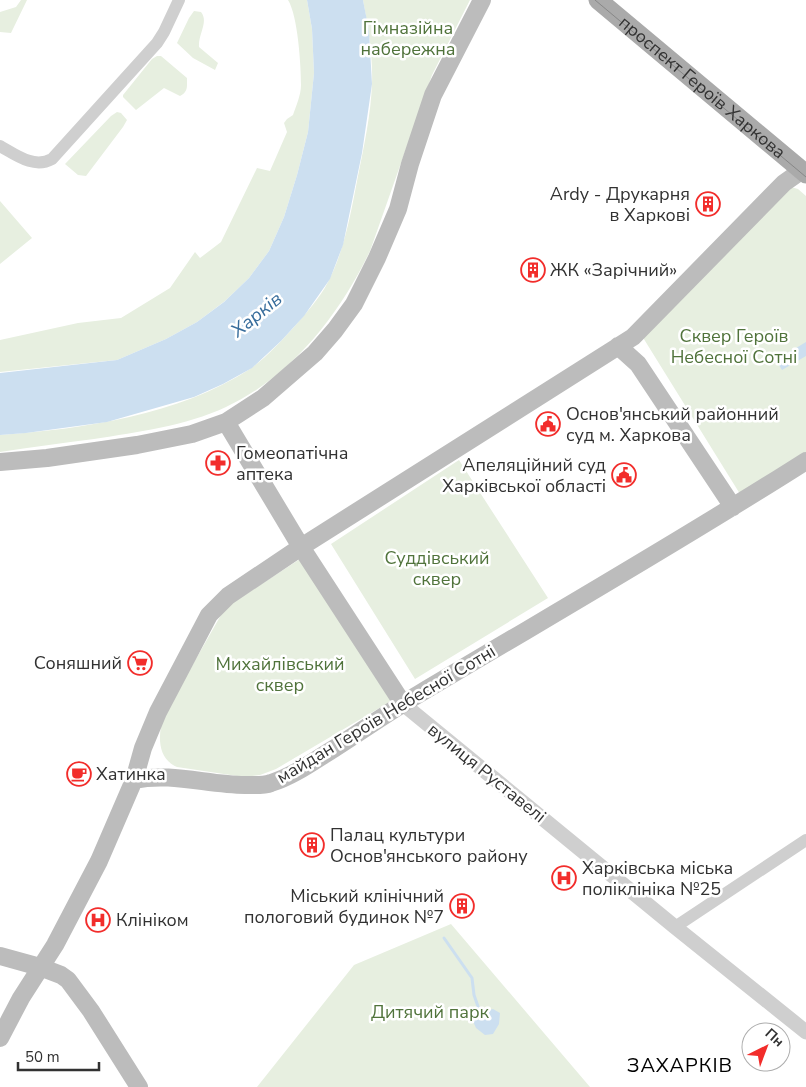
<svg xmlns="http://www.w3.org/2000/svg" width="806" height="1087" viewBox="0 0 806 1087" font-family="'Nunito Sans',sans-serif">
<style>
.green{fill:#e7efe0}
.water{fill:#ccdff0}
.lines{fill:none;stroke-linecap:round;stroke-linejoin:round}
.stream{stroke:#ccdff0;stroke-width:3}
.minor{stroke:#cfcfcf;stroke-width:12}
.tertiary{stroke:#cfcfcf;stroke-width:15}
.secondary{stroke:#bcbcbc;stroke-width:18}
.primary{stroke:#aaa;stroke-width:19}
.tram{stroke:#878787;stroke-width:1}
.labels{text-anchor:middle;stroke-width:5;stroke-linejoin:round;paint-order:stroke}
.park-label{font-size:18px;fill:#50733b;stroke:#fff}
.street-label{font-size:18px;fill:#323232;stroke:#fff}
.poi-label{font-size:18px;fill:#323232;stroke:#fff;text-anchor:start}
.water-label{font-size:19px;font-style:italic;fill:#386d9c;stroke:#fff}
.quarter-label{font-size:20px;letter-spacing:1px;fill:#000;stroke:#fff}
</style>
<rect width="100%" height="100%" fill="#fff"/>
<path class="green" d="M 21,0 L 27,0 L 11,33 L 0,32 L 0,12 L 16,7 Z
M 288,0 L 307,0 L 312,29 L 314,73 L 308,132 L 297,175 L 284,217 L 269,251 L 249,278 L 225,301 L 197,322 L 166,339 L 117,360 L 0,372 L 0,340 L 78,323 L 121,318 L 170,288 L 195,252 L 200,258 L 221,242 L 257,168 L 270,171 L 287,132 L 284,123 L 287,119 L 293,115 C 296,106 301,95 301,85 C 301,65 298,16 288,0 Z
M 363,0 L 470,0 L 432,75 L 370,251 C 339,315 292,376 226,407 C 185,426 138,432 94,439 C 63,443 31,447 0,452 L 0,435 C 83,429 179,415 250,369 C 266,358 281,341 294,327 C 306,313 320,298 328,282 C 345,249 351,212 358,176 C 364,146 371,114 372,83 C 373,55 368,27 363,0 Z
M 194,11 L 201,12 C 209,22 198,34 199,47 L 218,63 L 215,70 L 193,58 L 177,43 L 189,18 Z
M 157,56 L 161,56 L 187,78 C 187,87 188,92 180,96 L 164,88 L 136,110 L 123,97 L 123,95 L 152,59 Z
M 117,112 L 121,113 L 127,120 L 123,127 L 86,176 L 78,175 L 65,164 L 111,116 Z
M 791,187 L 798,189 L 806,196 L 806,454 L 740,494 L 642,336 Z
M 0,201 L 32,238 L 0,264 Z
M 459,460 L 548,598 L 415,679 L 331,544 Z
M 300,559 L 393,700 L 276,769 L 260,775 L 244,777 L 177,767 C 156,758 158,733 164,715 L 225,608 Z
M 451,924 L 590,1087 L 257,1087 L 354,965 Z"/>
<path class="water" d="M 307,0 L 363,0 L 369,31 L 372,84 L 362,153 L 343,245 L 330,279 L 304,316 L 281,341 L 252,368 L 223,384 L 194,397 L 107,422 L 26,433 L 0,435 L 0,373 L 117,360 L 166,339 L 197,322 L 224,302 L 249,278 L 269,251 L 284,217 L 297,175 L 308,132 L 314,73 L 312,29 Z
M 806,342 L 806,356 L 782,370 L 776,360 Z
M 493,1009 L 500,1013 L 499,1024 L 493,1034 L 485,1035 L 476,1028 L 472,1019 L 476,1014 Z"/>
<g class="lines">
<path class="stream" d="M 444,938 L 472,978 L 474,995 L 481,1015"/>
<path class="minor" d="M 0,146 C 16,155 34,169 52,159 L 157,43 L 164,32 L 179,0
M 675,927 L 806,840"/>
<path class="tertiary" d="M 403,704 L 675,927 L 806,1032"/>
<path class="secondary" d="M 618,346 L 638,364 L 733,507
M 226,422 L 301,547 L 403,704
M 0,462 L 47,458 L 137,445 L 192,434 L 226,422 L 263,398 L 315,353 L 335,330 L 354,304 L 377,258 L 398,209 L 410,164 L 433,95 L 482,0
M 134,780 C 171,772 208,785 245,785 C 254,785 263,786 271,783 C 294,776 315,760 335,748 C 363,730 390,711 419,694 C 548,617 679,542 806,461
M 0,956 L 40,967 L 61,975 L 68,980 L 91,1011 L 139,1087
M 0,1038 L 21,998 L 55,945 L 99,861 L 134,780 L 143,748 L 158,712 L 209,615 L 228,596 L 301,547 L 633,337 L 784,183 L 801,171"/>
<path class="primary" id="s1" d="M 598,0 L 806,174"/>
<path class="tram" d="M 595,0 L 806,177"/>
</g>
<defs>
<g id="building-ring" transform="scale(1.25)"><circle r="9.5" fill="#fff" stroke="#f22d2b" stroke-width="1.5"/><path d="M-4-6H4V6H1V3H-1V6H-4ZM-2.5-4.3h1.7v1.8h-1.7ZM.8-4.3h1.7v1.8H.8ZM-2.5-1h1.7V.8h-1.7ZM.8-1h1.7V.8H.8Z" fill="#f22d2b"/></g>
<g id="civic-ring" transform="scale(1.25)"><circle r="9.5" fill="#fff" stroke="#f22d2b" stroke-width="1.5"/><path d="M-.6-6.5H3V-4.5H.6V-3L4-1V1h2V6H-6V1h2V-1L-.6-3ZM-1.2 2.5V6h2.4V2.5Z" fill="#f22d2b"/></g>
<g id="pharmacy-ring" transform="scale(1.25)"><circle r="9.5" fill="#fff" stroke="#f22d2b" stroke-width="1.5"/><path d="M-2-6h4v4h4v4h-4v4h-4v-4h-4v-4h4Z" fill="#f22d2b"/></g>
<g id="supermarket-ring" transform="scale(1.25)"><circle r="9.5" fill="#fff" stroke="#f22d2b" stroke-width="1.5"/><path d="M-6-5.5h2.5l.6 2H6L4.5 2H-2.5L-4.4-4H-6ZM-1.5 3.2a1.3 1.3 0 1 0 .1 0ZM3 3.2a1.3 1.3 0 1 0 .1 0Z" fill="#f22d2b"/></g>
<g id="cafe-ring" transform="scale(1.25)"><circle r="9.5" fill="#fff" stroke="#f22d2b" stroke-width="1.5"/><path d="M-5.5-4.5H6V0H3Q3 3.5 0 3.5H-2.5Q-5.5 3.5-5.5 0ZM3-3.2v2h1.7v-2ZM-6 4.5H4V6H-6Z" fill="#f22d2b"/></g>
<g id="hospital-ring" transform="scale(1.25)"><circle r="9.5" fill="#fff" stroke="#f22d2b" stroke-width="1.5"/><path d="M-5-5h3v3.5h4V-5h3V5h-3V1.5h-4V5h-3Z" fill="#f22d2b"/></g>
</defs>
<g fill-rule="evenodd">
<use href="#building-ring" x="708" y="204"/>
<use href="#building-ring" x="533" y="270"/>
<use href="#civic-ring" x="548" y="424"/>
<use href="#pharmacy-ring" x="218" y="463"/>
<use href="#civic-ring" x="624" y="475"/>
<use href="#supermarket-ring" x="140" y="663"/>
<use href="#cafe-ring" x="79" y="774"/>
<use href="#building-ring" x="312" y="845"/>
<use href="#hospital-ring" x="564" y="878"/>
<use href="#building-ring" x="462" y="906"/>
<use href="#hospital-ring" x="98" y="920"/>
</g>
<g class="labels">
<g class="park-label">
<text x="408" y="34">Гімназійна<tspan x="408" dy="21">набережна</tspan></text>
<text x="734" y="342">Сквер Героїв<tspan x="734" dy="21">Небесної Сотні</tspan></text>
<text x="437" y="564">Суддівський<tspan x="437" dy="21">сквер</tspan></text>
<text x="280" y="670">Михайлівський<tspan x="280" dy="21">сквер</tspan></text>
<text x="430" y="1018">Дитячий парк</text>
</g>
<g class="street-label">
<text dy="6" stroke="none"><textPath href="#s1" startOffset="136">проспект Героїв Харкова</textPath></text>
<text transform="translate(386 714) rotate(-31)" y="6">майдан Героїв Небесної Сотні</text>
<text transform="translate(487 773) rotate(39)" y="6">вулиця Руставелі</text>
</g>
<g class="poi-label">
<text x="690" y="200" text-anchor="end">Ardy - Друкарня<tspan x="690" dy="21">в Харкові</tspan></text>
<text x="550" y="276">ЖК «Зарічний»</text>
<text x="566" y="420">Основ'янський районний<tspan x="566" dy="21">суд м. Харкова</tspan></text>
<text x="236" y="459">Гомеопатічна<tspan x="236" dy="21">аптека</tspan></text>
<text x="606" y="471" text-anchor="end">Апеляційний суд<tspan x="606" dy="21">Харківської області</tspan></text>
<text x="122" y="669" text-anchor="end">Соняшний</text>
<text x="96" y="780">Хатинка</text>
<text x="330" y="841">Палац культури<tspan x="330" dy="21">Основ'янського району</tspan></text>
<text x="582" y="874">Харківська міська<tspan x="582" dy="21">поліклініка №25</tspan></text>
<text x="444" y="902" text-anchor="end">Міський клінічний<tspan x="444" dy="21">пологовий будинок №7</tspan></text>
<text x="116" y="926">Клініком</text>
</g>
<g class="water-label">
<text transform="translate(256 314) rotate(-39)" y="7">Харків</text>
</g>
<g class="quarter-label">
<text x="680" y="1072">ЗАХАРКІВ</text>
</g>
</g>
<g transform="translate(766 1047) rotate(42)"><circle r="24" fill="#ffffff" stroke="#adadad"/>
<path d="M0-4L9 19L0 12L-9 19Z" fill="#f22d2b"/>
<text y="-8" font-size="14" font-weight="bold" text-anchor="middle" fill="#323232">Пн</text>
</g>
<path d="M18 1062v8h81v-8" fill="none" stroke="#323232" stroke-width="2.5"/>
<text x="25" y="1062" font-size="15" fill="#323232" stroke="#ffffff" stroke-width="4" paint-order="stroke">50 m</text>
</svg>
